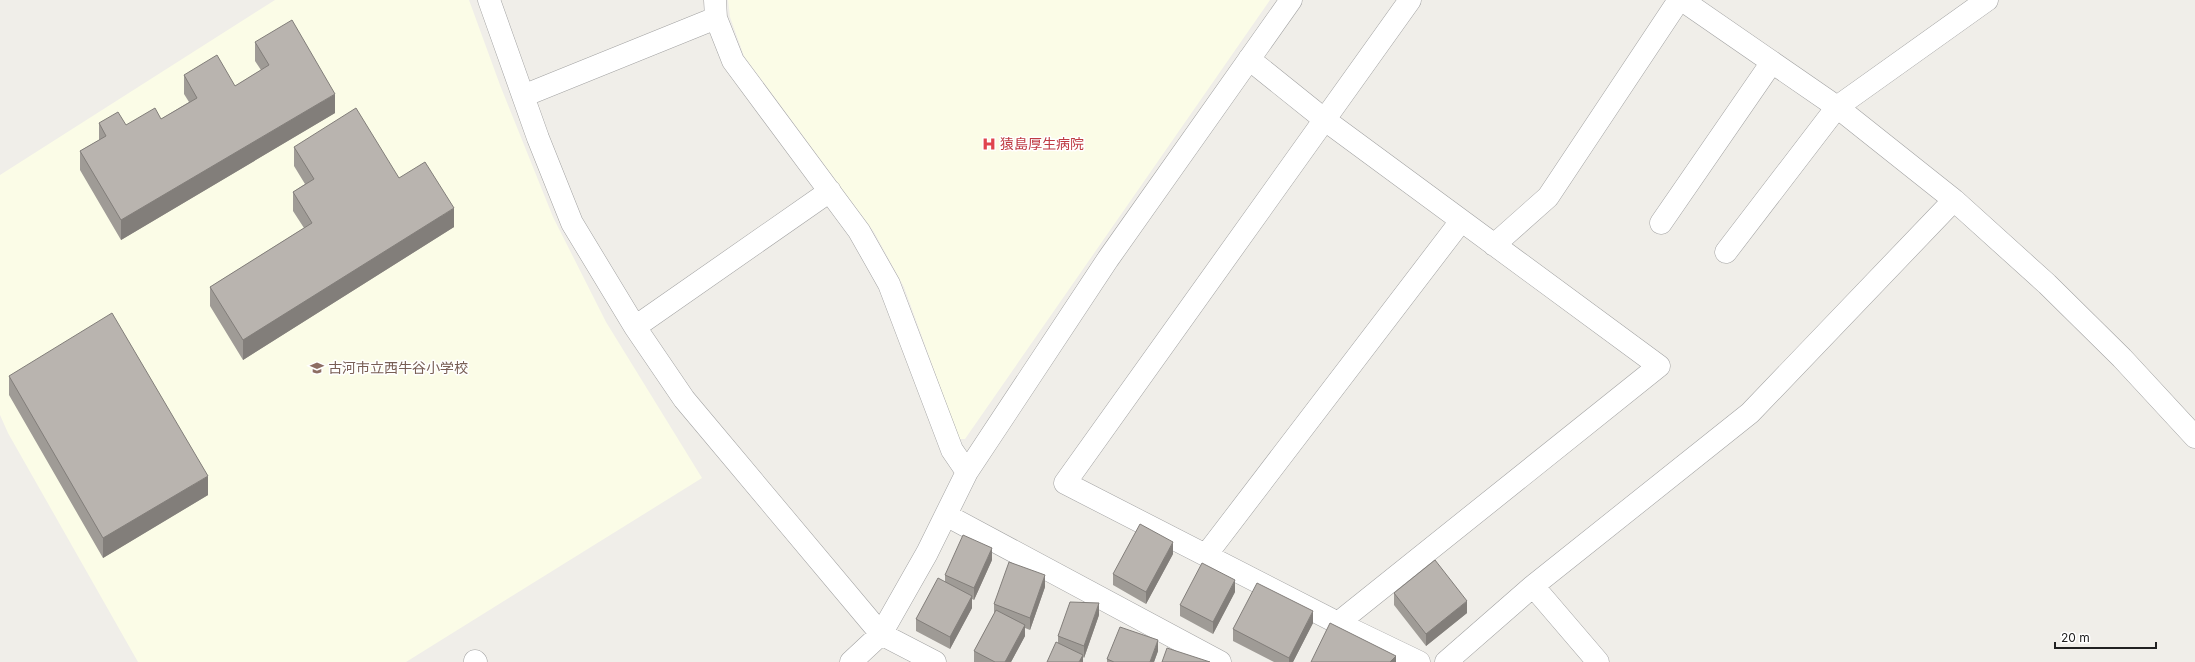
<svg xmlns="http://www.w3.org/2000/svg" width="2195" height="662" viewBox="0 0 2195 662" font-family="Inter,'Noto Sans JP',sans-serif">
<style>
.education{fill:#fbfce7}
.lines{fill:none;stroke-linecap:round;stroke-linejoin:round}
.minor-casing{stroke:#a2a2a2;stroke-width:23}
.minor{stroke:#fff;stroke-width:22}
.wall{fill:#9f9b96}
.shaded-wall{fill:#827e7a}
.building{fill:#b9b4af;stroke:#827e7a}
.labels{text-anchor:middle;stroke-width:3;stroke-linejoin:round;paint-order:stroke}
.health-label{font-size:14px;fill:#be3a42;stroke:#fff;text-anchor:start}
.education-label{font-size:14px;fill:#785e54;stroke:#fff;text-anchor:start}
</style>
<rect width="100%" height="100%" fill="#f0eee9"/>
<path class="education" d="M 275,0 L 469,0 L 500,85 L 553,217 L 606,322 L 702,478 L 406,662 L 138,662 L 8,433 L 0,415 L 0,175 Z
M 728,0 L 1270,0 L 965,439 L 959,439 L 904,287 L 874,232 L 744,56 L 730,17 Z"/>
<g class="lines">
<g class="minor-casing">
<path id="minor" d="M 489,0 L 538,138 L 572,223 L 635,327 L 684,399 L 881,634 L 935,662
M 715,0 L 716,18 L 733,61 L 859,231 L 889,284 L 952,450 L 967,472
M 1682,0 L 1837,107 L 1954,200 L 2047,284 L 2122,358 L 2195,437
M 1249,59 L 1325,120 L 1659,366 L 1338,623 L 1065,483 L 1410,0
M 523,96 L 716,18
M 1661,223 L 1772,62
M 1494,245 L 1548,197 L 1679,0
M 1726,252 L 1837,107 L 1987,0
M 635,327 L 830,191
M 946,515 L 1220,662
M 1206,555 L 1461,221
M 1533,586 L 1598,662
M 1338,623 L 1419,662
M 475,661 L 476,662
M 851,662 L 881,634 L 927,553 L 967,472 L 1108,259 L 1291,0
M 1446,662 L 1533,586 L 1750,413 L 1954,200"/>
</g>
<use href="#minor" class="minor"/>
</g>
<path class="wall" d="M 255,42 L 335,113 L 121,240 L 80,170 L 80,151 L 99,140 L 99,123 L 126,125 L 161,119 L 189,102 L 184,94 L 184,75 L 235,86 L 261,70 L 255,61 Z
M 294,147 L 399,178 L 454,227 L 243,360 L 210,306 L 210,287 L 304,228 L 293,211 L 293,192 L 305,184 L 294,166 Z
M 9,376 L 208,495 L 103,558 L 9,395 Z
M 1173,554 L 1146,604 L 1113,585 L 1113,574 Z
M 992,560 L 974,600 L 972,599 L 972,608 L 950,649 L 916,631 L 916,619 L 945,582 L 945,575 Z
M 1045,587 L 1030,630 L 1025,628 L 1025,636 L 1011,662 L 974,662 L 974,651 L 994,614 L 994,604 Z
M 1235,592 L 1213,634 L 1180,616 L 1180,605 Z
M 1394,593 L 1467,613 L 1426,646 L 1394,605 Z
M 1099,615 L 1084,658 L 1083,657 L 1083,662 L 1058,643 L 1058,636 Z
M 1313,623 L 1293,662 L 1274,662 L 1233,641 L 1233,629 Z
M 1158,651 L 1154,662 L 1107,662 L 1107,659 Z"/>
<path class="shaded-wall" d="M 335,94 L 335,113 L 121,240 L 121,220 Z
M 454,208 L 454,227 L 243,360 L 243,340 Z
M 208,476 L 208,495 L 103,558 L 103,538 Z
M 1173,542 L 1173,554 L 1146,604 L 1146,592 Z
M 992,548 L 992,560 L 974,600 L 974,588 Z
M 1045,575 L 1045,587 L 1030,630 L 1030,618 Z
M 1235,580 L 1235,592 L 1213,634 L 1213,622 Z
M 972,596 L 972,608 L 950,649 L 950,637 Z
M 1467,601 L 1467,613 L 1426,646 L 1426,634 Z
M 1099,603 L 1099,615 L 1084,658 L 1084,646 Z
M 1313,611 L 1313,623 L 1293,662 L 1289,662 L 1289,658 Z
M 1025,625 L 1025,636 L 1011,662 L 1005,662 Z
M 1158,640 L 1158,651 L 1154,662 L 1150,662 Z
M 1083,655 L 1083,662 L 1079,662 Z
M 1396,656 L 1396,662 L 1390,662 Z"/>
<path class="building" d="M 292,20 L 335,94 L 121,220 L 80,151 L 106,136 L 99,123 L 118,112 L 126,125 L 155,108 L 161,119 L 197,98 L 184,75 L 217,55 L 235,86 L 269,65 L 255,42 Z
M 356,108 L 399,178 L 425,162 L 454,208 L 243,340 L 210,287 L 312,223 L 293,192 L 314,179 L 294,147 Z
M 112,313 L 208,476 L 103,538 L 9,376 Z
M 1140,524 L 1173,542 L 1146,592 L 1113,574 Z
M 963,535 L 992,548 L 974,588 L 945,575 Z
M 1435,560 L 1467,601 L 1426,634 L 1394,593 Z
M 1009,562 L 1045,575 L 1030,618 L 994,604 Z
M 1202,563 L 1235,580 L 1213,622 L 1180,605 Z
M 938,578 L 972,596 L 950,637 L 916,619 Z
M 1257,583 L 1313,611 L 1289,658 L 1233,629 Z
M 1070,602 L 1099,603 L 1084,646 L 1058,636 Z
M 996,610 L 1025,625 L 1005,662 L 995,662 L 974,651 Z
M 1330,623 L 1396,656 L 1390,662 L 1311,662 Z
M 1120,627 L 1158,640 L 1150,662 L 1114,662 L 1107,659 Z
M 1056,642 L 1083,655 L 1079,662 L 1047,662 Z
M 1167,648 L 1210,662 L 1162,662 Z"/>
<defs>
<g id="hospital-bare" transform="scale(1.08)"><path d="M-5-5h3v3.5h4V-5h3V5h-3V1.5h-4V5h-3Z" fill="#e0444e" stroke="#fff" stroke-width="2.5" paint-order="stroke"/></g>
<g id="school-bare" transform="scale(1.08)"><path d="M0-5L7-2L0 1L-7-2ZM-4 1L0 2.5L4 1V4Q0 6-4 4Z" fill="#8d6e63" stroke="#fff" stroke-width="2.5" paint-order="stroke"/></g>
</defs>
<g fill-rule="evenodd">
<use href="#hospital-bare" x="989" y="144"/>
<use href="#school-bare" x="317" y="368"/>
</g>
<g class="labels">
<g class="health-label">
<text x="1000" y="149">猿島厚生病院</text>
</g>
<g class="education-label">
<text x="328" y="373">古河市立西牛谷小学校</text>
</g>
</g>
<path d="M2055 642v6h101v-6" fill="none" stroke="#212121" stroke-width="2"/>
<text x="2061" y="642" font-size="12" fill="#212121" stroke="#ffffff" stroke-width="3" paint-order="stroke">20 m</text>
</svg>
